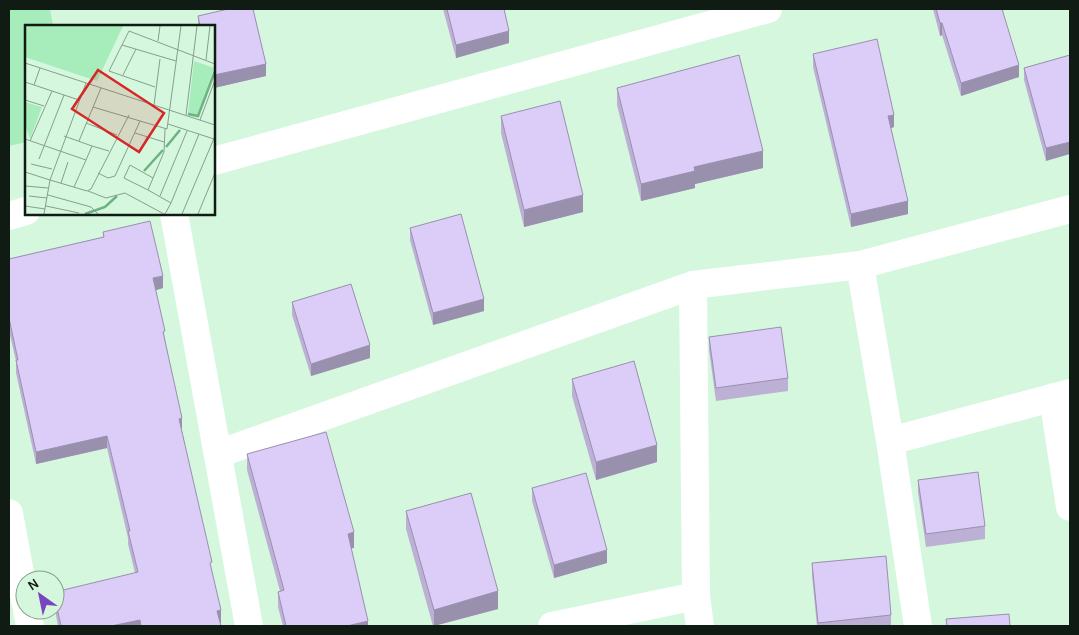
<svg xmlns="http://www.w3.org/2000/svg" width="1079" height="635" viewBox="0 0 1079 635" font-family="Karla,sans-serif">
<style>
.grass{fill:#a7edbb}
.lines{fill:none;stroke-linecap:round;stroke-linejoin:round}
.minor{stroke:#fff;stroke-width:28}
.wall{fill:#bcb0d5}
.shaded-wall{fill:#9990ae}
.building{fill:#dbcdf8;stroke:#9990ae}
.inset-river{fill:none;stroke:#6db382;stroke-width:2.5}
.inset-road{fill:none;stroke:#869f8c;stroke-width:1}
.view{fill:#d62828;fill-opacity:0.15;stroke:#d62828;stroke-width:2.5}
.inset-edge{fill:none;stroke:#101c13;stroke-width:2.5}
</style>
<rect width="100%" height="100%" fill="#d5f7dd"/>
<path class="grass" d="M 9,9 L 50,9 L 53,26 L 26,26 L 26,142 L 9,146 Z"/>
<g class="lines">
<path class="minor" d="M 214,161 L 768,9
M 174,214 L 249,626
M 9,216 L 26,211
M 860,265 L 890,441 L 918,626
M 693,285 L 696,596 L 700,626
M 1053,397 L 1070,507
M 890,441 L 1070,393
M 218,454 L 693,285 L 860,265 L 1070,209
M 9,513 L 25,601
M 27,610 L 30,626
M 552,626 L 696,596"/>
</g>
<path class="wall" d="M 228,9 L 253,9 L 266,64 L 266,76 L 214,88 L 214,26 L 198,26 L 198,16 Z
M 443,9 L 504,9 L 509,43 L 456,58 Z
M 933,9 L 1003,9 L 1003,13 L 1019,77 L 961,96 L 942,35 L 940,36 Z
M 813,54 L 894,127 L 891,128 L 908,214 L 851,227 L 813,67 Z
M 1070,55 L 1046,161 L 1024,80 L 1024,68 Z
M 617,88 L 763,168 L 695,184 L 695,188 L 641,201 L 617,105 Z
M 501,116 L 583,212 L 524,227 L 501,133 Z
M 410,228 L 484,311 L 433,325 L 410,240 Z
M 103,232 L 163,288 L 156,290 L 182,431 L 212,573 L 221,623 L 220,623 L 221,626 L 58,626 L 55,610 L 55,592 L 135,573 L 128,544 L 128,538 L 107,448 L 36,464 L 16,373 L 16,361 L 9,331 L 9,259 L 103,237 Z
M 292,302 L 370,358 L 311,376 L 292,315 Z
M 709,337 L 788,378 L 788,391 L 716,401 L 709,350 Z
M 572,379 L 657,462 L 596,480 L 572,396 Z
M 247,454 L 354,548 L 351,548 L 368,626 L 283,626 L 278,607 L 278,592 L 280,591 L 247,470 Z
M 918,480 L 985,526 L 985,539 L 926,547 L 918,492 Z
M 532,488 L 607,563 L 554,578 L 532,501 Z
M 406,511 L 498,609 L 433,626 L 406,529 Z
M 812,563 L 891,615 L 891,626 L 817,626 L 812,576 Z"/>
<path class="shaded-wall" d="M 940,23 L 942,23 L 942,35 L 940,36 Z
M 509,31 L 509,43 L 456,58 L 456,45 Z
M 266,64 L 266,76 L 214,88 L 214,75 Z
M 1019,65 L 1019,77 L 961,96 L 961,83 Z
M 894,115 L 894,127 L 888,129 L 888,116 Z
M 1070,142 L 1070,154 L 1046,161 L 1046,148 Z
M 763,151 L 763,168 L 695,184 L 695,188 L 641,201 L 641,184 L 694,167 Z
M 583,195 L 583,212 L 524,227 L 524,210 Z
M 908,201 L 908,214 L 851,227 L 851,214 Z
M 163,276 L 163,288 L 153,291 L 153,278 Z
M 484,299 L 484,311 L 433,325 L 433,313 Z
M 370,345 L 370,358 L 311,376 L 311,364 Z
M 182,418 L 182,431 L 179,419 Z
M 107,436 L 107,448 L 36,464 L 36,452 Z
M 657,445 L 657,462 L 596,480 L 596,462 Z
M 354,532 L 354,548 L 348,549 L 348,534 Z
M 607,550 L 607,563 L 554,578 L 554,565 Z
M 498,591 L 498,609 L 434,626 L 434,610 Z
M 221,610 L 221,623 L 217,624 L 217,611 Z
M 140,620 L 140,626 L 111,626 Z
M 368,621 L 368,626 L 347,626 Z"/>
<path class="building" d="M 228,9 L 253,9 L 266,64 L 214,75 L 214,26 L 200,26 L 198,16 Z
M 447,9 L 504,9 L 509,31 L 456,45 Z
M 936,9 L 1002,9 L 1019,65 L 961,83 L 942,23 L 940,23 Z
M 877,39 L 894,115 L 888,116 L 908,201 L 851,214 L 813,54 Z
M 739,55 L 763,151 L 694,167 L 695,171 L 641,184 L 617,88 Z
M 1070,55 L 1070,142 L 1046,148 L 1024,68 Z
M 560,101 L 583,195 L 524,210 L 501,116 Z
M 461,214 L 484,299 L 433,313 L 410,228 Z
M 150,221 L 163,276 L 153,278 L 165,331 L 163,332 L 182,418 L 179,419 L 212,562 L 210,563 L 221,610 L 217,611 L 221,626 L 141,626 L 140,620 L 111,626 L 61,626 L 55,599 L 55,592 L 138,572 L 128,531 L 130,531 L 107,436 L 36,452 L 16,360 L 18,360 L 9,318 L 9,259 L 104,237 L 103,232 Z
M 351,284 L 370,345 L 311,364 L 292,302 Z
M 781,327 L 788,378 L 716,388 L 709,337 Z
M 634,361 L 657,445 L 596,462 L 572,379 Z
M 326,432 L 354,532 L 348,534 L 368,621 L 347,626 L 286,626 L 278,592 L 284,590 L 247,454 Z
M 978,472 L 985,526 L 926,534 L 918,480 Z
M 586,473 L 607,550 L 554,565 L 532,488 Z
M 471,493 L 498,591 L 434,610 L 406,511 Z
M 886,556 L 891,615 L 818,623 L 812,563 Z
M 1009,614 L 1010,626 L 947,626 L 946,619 Z"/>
<g transform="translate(25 25)">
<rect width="190" height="190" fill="#d5f7dd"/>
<path d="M 0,1 L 98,1 L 72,56 L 0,32 Z" fill="#a7edbb"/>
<path d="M 169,36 L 189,43 L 172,91 L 163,88 ZM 0,77 L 17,82 L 5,114 L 0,100 Z" fill="#a7edbb"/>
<path class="inset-river" d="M 163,89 L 173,91 L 190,46M 141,122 L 155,105M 119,146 L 138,125M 60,189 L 80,182 L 92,171"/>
<path class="inset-road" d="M 133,16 L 135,1M 97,20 L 151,36M 181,35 L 185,1M 0,38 L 190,100M 98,50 L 111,24M 0,57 L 54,75M 9,60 L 15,43M 130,62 L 84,46 L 104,6 L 190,39M 0,75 L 19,81M 129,80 L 135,34M 68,82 L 142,104 L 156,1M 161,90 L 172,1M 175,95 L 190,55M 61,98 L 92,110M 143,99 L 189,114M 110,108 L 139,117M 39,111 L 67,121M 0,114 L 61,135 L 49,162M 5,116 L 27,66M 54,116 L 76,63M 115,127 L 122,112M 14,134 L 39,70M 61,135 L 67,121 L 84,126M 6,139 L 27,144M 0,147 L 25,155 L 61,58M 73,148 L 83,153 L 90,151 L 115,96M 36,158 L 43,137M 0,161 L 23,163M 123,165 L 99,153 L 105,140 L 128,153M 63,166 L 81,173 L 100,168 L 139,189M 23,170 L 66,182 L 73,189M 4,171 L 22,173M 135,171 L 162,106M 146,178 L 174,109M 0,181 L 20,184M 21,181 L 54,188M 19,189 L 25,155 L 62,166 L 66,164 L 104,90M 140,189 L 146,178 L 123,165 L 139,127 L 140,104M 157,189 L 190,111M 173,189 L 190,148"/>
<path class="view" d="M 73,45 L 139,88 L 114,127 L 47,84 Z"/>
<rect width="190" height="190" class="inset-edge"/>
</g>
<rect width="1079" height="635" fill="none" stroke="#101c13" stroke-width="20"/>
<g transform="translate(40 595) rotate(327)"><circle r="24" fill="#d5f7dd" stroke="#869f8c"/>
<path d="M0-4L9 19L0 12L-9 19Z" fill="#7946bd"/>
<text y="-8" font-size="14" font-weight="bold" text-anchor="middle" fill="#101c13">N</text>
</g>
</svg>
